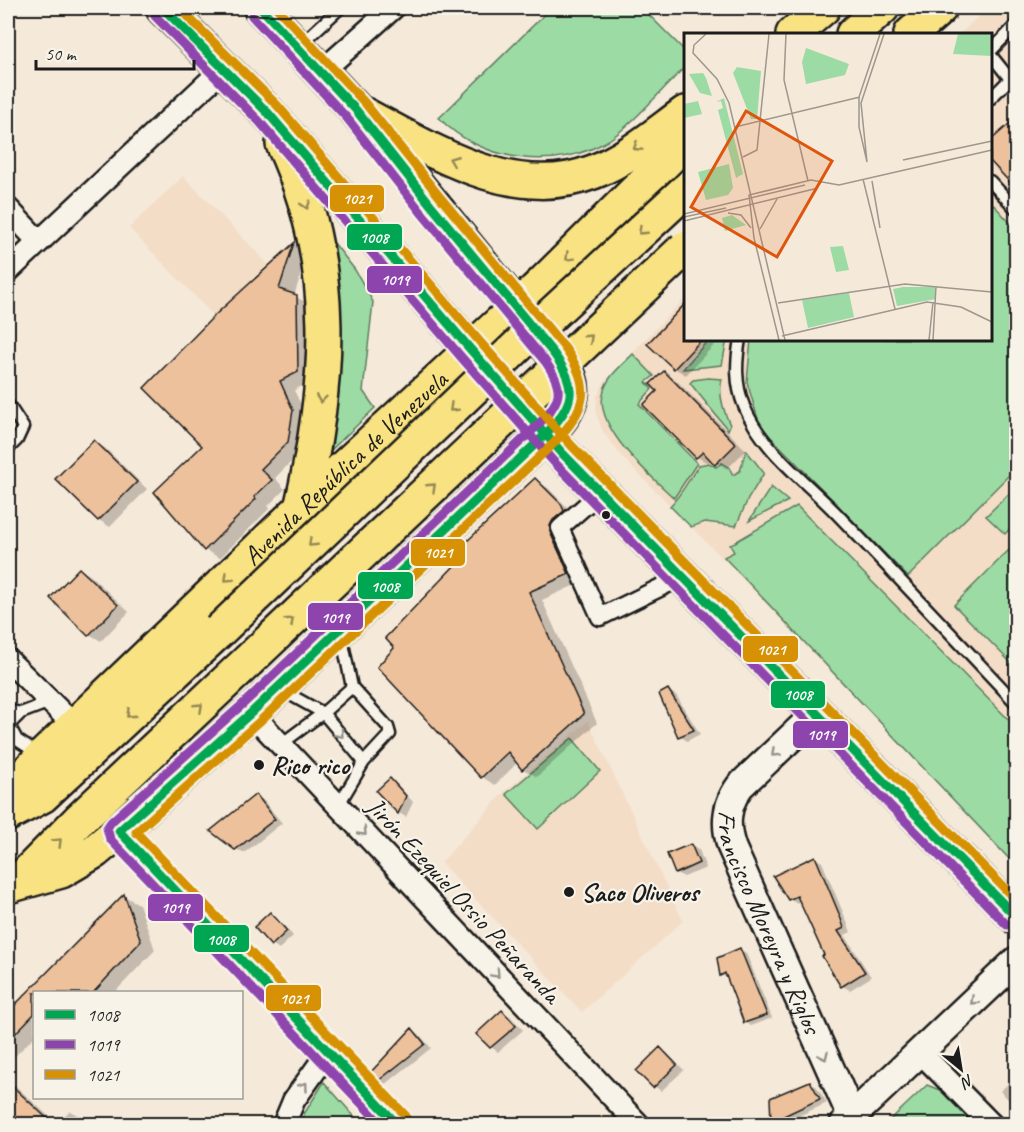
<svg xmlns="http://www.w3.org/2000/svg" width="1024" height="1132" viewBox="0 0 1024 1132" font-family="Caveat,sans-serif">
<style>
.built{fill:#f3ddc7}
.green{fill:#9ddba4;stroke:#5c7c60;stroke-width:1.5}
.shadow{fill:#0003}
.building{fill:#edc19c;stroke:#1c1c1c;stroke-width:1.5}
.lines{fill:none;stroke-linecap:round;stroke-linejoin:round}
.service-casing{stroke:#1c1c1c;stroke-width:15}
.pedestrian-casing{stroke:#1c1c1c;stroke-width:21}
.minor-casing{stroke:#1c1c1c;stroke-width:26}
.tertiary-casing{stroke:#1c1c1c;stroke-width:32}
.primary-casing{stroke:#1c1c1c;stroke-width:38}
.service{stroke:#f7f3e8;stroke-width:10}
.pedestrian{stroke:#f7f3e8;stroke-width:16}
.minor{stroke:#f7f3e8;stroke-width:21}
.tertiary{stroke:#f7f3e8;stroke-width:27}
.primary{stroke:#f8e281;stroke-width:33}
.primary-bridge-casing{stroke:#1c1c1c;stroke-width:38;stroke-linecap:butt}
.primary-bridge{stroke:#f8e281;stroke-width:33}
.bus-1-casing{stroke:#f7f3e8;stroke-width:14}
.bus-2-casing{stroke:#f7f3e8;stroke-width:14}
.bus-3-casing{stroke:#f7f3e8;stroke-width:14}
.bus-1{stroke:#00a651;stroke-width:9}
.bus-2{stroke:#8e44ad;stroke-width:9}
.bus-3{stroke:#d69104;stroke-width:9}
.oneway{stroke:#958954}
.oneway2{stroke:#94928c}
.bus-dot{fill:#1c1c1c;stroke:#f7f3e8;stroke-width:2}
.labels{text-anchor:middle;stroke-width:4.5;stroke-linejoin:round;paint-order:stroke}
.street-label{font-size:26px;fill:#1c1c1c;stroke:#f7f3e8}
.poi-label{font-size:26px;font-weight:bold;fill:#1c1c1c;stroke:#f7f3e8;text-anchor:start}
.inset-road{fill:none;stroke:#9e978d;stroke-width:1.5}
.view{fill:#de560d;fill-opacity:0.15;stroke:#de560d;stroke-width:3}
.inset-edge{fill:none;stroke:#1c1c1c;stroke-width:3}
.line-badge{stroke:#f7f3e8;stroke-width:2}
.badge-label{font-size:16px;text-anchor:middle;font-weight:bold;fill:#fff}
</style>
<rect width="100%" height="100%" fill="#f5e9d9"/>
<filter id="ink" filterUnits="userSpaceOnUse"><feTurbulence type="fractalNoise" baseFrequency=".0167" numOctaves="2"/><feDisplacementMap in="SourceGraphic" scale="12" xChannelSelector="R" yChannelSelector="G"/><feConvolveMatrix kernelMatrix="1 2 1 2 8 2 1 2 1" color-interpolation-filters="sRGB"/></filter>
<g filter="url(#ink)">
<path class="built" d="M 987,8 L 1016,8 L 1016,866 L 734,570 L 623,458 L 603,432 L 596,414 L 597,397 L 605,381 L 685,298 L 685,339 L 990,339 L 990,34 L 960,34 Z
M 183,176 L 268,264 L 214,316 L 129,228 Z
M 588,721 L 683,921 L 582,1012 L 441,863 L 503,793 Z"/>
<path class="green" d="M 551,8 L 642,8 L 685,51 L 685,67 C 663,88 633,124 609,140 C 557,172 481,162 439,118 Z
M 990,201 L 1016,229 L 1016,468 L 908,577 L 760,426 L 747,382 L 751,339 L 990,339 Z
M 330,243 L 334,243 L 355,270 L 373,302 L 363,391 L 375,408 L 329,452 Z
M 709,339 L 727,339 L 722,365 L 683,369 Z
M 633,354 L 654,376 L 646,382 L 652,389 L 639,404 L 697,463 L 674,498 C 650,475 591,426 604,390 C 608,376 623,364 633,354 Z
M 708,378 L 722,379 C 718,393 724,412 730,425 L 728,430 L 690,383 L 693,380 Z
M 746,450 L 764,473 L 748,499 L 736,526 L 705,522 L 691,527 L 670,506 C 682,494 689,479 699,465 L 709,463 L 716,467 L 722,463 L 729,467 L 733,475 L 740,471 Z
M 771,487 L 788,501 L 749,521 Z
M 1016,487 L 1016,522 L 1005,534 L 986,516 Z
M 797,506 L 1016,727 L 1016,866 L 724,557 L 734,552 L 730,545 Z
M 1016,543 L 1016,662 L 1013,665 L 954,605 Z
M 572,738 L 600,771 L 538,829 L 506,794 Z
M 324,1082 L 361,1124 L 303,1124 L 304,1114 Z
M 927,1085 L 942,1091 L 975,1124 L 890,1124 L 890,1120 Z"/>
<path class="shadow" d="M 294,244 L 308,252 L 294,296 L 311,305 L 312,381 L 294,390 L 308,420 L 303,450 L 275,478 L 285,489 L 268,506 L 270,508 L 220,558 L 205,550 L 204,446 L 215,317 Z
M 685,339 L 720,339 L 686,375 L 674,368 Z
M 664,373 L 675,379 L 746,450 L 727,469 L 712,459 L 708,463 L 697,457 L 645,405 L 659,391 Z
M 94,442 L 105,448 L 147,489 L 110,527 L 99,520 Z
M 535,480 L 548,488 L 574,514 L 567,528 L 582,582 L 542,600 L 597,723 L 537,777 L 523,769 L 518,762 L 495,785 L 482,777 L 379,667 L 461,562 Z
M 80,569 L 91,576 L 129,612 L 101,641 L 89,634 Z
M 668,691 L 676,695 L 700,734 L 687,741 L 680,736 Z
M 8,736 L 13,742 L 8,747 Z
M 390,780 L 398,785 L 413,802 L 406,817 L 399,813 L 378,791 Z
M 256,796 L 263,800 L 282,823 L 244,853 L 236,849 Z
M 691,846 L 699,850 L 706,868 L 684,877 L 676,873 Z
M 815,858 L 822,862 L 847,922 L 851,932 L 845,935 L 871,977 L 850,990 L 842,986 L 826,955 L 801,901 L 796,903 L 789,899 Z
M 124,896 L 139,904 L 155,950 L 115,992 L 34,992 L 34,1037 L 8,1063 L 8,1014 Z
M 270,914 L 277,918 L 293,936 L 279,949 L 272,944 Z
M 740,949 L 746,953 L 772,1018 L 751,1026 L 745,1022 L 727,978 L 721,975 Z
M 502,1012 L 510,1016 L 523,1030 L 498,1052 L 491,1047 Z
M 412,1030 L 419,1034 L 431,1048 L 386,1084 L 378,1079 Z
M 660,1049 L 667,1053 L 684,1070 L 661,1091 L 654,1086 Z
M 1015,1078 L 1016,1079 L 1016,1107 L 1000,1091 Z
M 8,1079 L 56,1123 L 70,1111 L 84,1119 L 89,1124 L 8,1124 Z
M 810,1082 L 817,1087 L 827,1103 L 781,1124 L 773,1121 Z
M 510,1119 L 517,1123 L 518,1124 L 504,1124 Z"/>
<path class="building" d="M 1017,117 L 1017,190 L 990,161 L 990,141 Z
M 294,243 L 279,289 L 297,295 L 298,372 L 280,381 L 293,410 L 288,442 L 261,469 L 272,480 L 254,497 L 256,499 L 204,551 L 154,492 L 202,446 L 144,388 L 214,316 Z
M 685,304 L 685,339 L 702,339 L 674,369 L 647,344 Z
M 664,371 L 736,444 L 715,465 L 703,452 L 696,458 L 643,405 L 657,391 L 650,384 Z
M 94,440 L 137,482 L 98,521 L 55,479 Z
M 535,478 L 561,504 L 564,511 L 553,520 L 550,526 L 550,532 L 569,574 L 529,592 L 584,714 L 522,770 L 508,752 L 481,778 L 377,667 L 394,648 L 385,638 L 459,561 L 454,556 L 466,544 L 466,542 Z
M 79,568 L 118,605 L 88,636 L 50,598 Z
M 668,689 L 694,730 L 678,737 L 659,694 Z
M 390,778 L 406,796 L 398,814 L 376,791 Z
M 256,794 L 275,819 L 235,850 L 210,831 Z
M 691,844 L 699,863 L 675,874 L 667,854 Z
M 815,856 L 840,916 L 844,928 L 838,931 L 865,972 L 841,987 L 822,956 L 824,955 L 797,896 L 788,900 L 773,876 Z
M 124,894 L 141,941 L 93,993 L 34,993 L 34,1014 L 8,1041 L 8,1012 Z
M 270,912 L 287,931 L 271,946 L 254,927 Z
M 740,948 L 767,1015 L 744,1023 L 725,973 L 720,976 L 717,958 Z
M 502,1010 L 516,1026 L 490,1048 L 476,1034 Z
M 412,1028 L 425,1044 L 378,1081 L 370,1073 Z
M 660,1047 L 677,1065 L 653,1088 L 636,1071 Z
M 810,1081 L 820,1099 L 771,1122 L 770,1098 Z
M 8,1082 L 54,1125 L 8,1125 Z"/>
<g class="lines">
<g class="service-casing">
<path id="service" d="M 301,44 L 340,8
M 990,52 L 1016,25
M 990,54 L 1010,79 L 1016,73
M 990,99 L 1010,79
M 990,181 L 1016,209
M 740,339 C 736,362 735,384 744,406 C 762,450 803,479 835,512 C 896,575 956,639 1016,703
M 8,404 L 23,427 L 17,440 L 8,449
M 281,693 L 287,693 L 323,713 L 352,687
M 8,710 L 21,713
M 9,725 L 21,713 L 50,702
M 8,726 L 9,725 L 17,740 L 40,755
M 280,745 L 323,713 L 364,762
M 338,806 L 364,762 L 390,734 L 388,727 L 352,687 L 341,634"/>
</g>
<g class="pedestrian-casing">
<path id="pedestrian" d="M 601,492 L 560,528 L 600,617 L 684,576"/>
</g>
<g class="minor-casing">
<path id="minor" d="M 321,72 L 393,8
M 8,209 L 39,242
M 8,271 L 225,67
M 8,660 L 75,726
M 251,713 L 638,1124
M 920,1052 L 991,1124
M 284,1124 L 294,1100 L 329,1051"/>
</g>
<g class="tertiary-casing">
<g id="tertiary">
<path id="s1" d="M 818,712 L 740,786 C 726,805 724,825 732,848 L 855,1124"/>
<path d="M 119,831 L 397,1124"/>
<path d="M 844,1124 L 1016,961"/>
</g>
</g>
<g class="primary-casing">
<g id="primary">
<path d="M 163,8 L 268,113 L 471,350 L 563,454 L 1016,917"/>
<path d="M 793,34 L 823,8"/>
<path d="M 853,34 L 882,8"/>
<path d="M 911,34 L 940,8"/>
<path d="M 365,115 C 433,151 514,203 593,172 C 627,159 656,134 685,113"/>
<path d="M 283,144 C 339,265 330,382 301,509"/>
<path id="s2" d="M 8,795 L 15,785 L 43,756 L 342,469 L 543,283 L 685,142"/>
<path d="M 8,814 L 42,796 L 219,631"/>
<path d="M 18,882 L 79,820 L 248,661"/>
<path d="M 8,886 L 61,871 L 95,851 L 119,831 L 251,713 L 529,450 C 554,426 587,402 563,365 L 356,110 L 261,8"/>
</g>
</g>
<use href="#service" class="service"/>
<use href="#pedestrian" class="pedestrian"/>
<use href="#minor" class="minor"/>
<use href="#tertiary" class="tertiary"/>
<use href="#primary" class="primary"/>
<g class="primary-bridge-casing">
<path id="primary-bridge" d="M 219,631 L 525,339 L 685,191
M 248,661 L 685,248"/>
</g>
<use href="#primary-bridge" class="primary-bridge"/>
<g class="bus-1-casing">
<path id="bus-1" d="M 163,8 L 268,113 L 471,350 L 563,454 L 1016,917
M 261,8 L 356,110 L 430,204 L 554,354 C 579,389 574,404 546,434 L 251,713 L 119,831 L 397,1124"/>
</g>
<g class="bus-2-casing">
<path id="bus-2" d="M 155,16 L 259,121 L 462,358 L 554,462 L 1007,925
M 252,16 L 347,118 L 421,212 L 545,361 C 566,391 561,400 537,426 L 243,704 L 111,822 L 107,828 L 110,839 L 381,1124"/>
</g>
<g class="bus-3-casing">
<path id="bus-3" d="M 179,8 L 277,105 L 480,342 L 572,446 L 1016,900
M 277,8 L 365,103 L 439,196 L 564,347 C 593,387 587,408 554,443 L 259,722 L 136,832 L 406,1116"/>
</g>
<use href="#bus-1" class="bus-1"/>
<use href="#bus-2" class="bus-2"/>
<use href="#bus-3" class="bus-3"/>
</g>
<defs><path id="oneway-chevron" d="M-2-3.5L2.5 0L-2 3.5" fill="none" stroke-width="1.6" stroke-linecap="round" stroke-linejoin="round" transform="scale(1.5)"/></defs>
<g class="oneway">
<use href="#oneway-chevron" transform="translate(637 147) rotate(147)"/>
<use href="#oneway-chevron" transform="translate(453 160) rotate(-158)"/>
<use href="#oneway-chevron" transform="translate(306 205) rotate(73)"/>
<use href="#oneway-chevron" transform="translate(642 231) rotate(137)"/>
<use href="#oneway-chevron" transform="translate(569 257) rotate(135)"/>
<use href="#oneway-chevron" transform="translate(589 338) rotate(-43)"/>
<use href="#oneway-chevron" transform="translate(321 399) rotate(97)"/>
<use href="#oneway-chevron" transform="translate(453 408) rotate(136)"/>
<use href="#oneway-chevron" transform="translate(432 487) rotate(-43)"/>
<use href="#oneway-chevron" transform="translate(312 543) rotate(136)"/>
<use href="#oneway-chevron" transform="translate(228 578) rotate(136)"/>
<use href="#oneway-chevron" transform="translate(290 621) rotate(-43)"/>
<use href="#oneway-chevron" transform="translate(199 707) rotate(-43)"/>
<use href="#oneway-chevron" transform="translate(130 714) rotate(137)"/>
<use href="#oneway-chevron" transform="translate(58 842) rotate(-45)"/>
</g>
<g class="oneway2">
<use href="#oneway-chevron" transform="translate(340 734) rotate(49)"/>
<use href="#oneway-chevron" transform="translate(775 753) rotate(136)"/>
<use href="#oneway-chevron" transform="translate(363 832) rotate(47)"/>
<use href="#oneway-chevron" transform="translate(496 974) rotate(47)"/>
<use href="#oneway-chevron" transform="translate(974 1001) rotate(137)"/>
<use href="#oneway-chevron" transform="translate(824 1056) rotate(66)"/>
<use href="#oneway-chevron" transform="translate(304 1086) rotate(-54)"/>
</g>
</g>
<g class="bus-dot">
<circle cx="606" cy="515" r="5"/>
<circle cx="259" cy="765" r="6"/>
<circle cx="569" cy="892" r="6"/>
</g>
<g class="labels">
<g class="street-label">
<text dy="9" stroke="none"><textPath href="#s2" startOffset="470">Avenida República de Venezuela</textPath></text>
<text transform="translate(464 900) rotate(47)" y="9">Jirón Ezequiel Ossio Peñaranda</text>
<text dy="9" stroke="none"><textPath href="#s1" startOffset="255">Francisco Moreyra y Riglos</textPath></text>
</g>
<g class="poi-label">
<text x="271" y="774">Rico rico</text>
<text x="581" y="901">Saco Oliveros</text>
</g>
</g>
<g transform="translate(684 33)">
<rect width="308" height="308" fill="#f5e9d9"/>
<path d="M 274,1 L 307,1 L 307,23 L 269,21 ZM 122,15 L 165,31 L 161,42 L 122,51 L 118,29 ZM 53,34 L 77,38 L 73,86 L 67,86 L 49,40 ZM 19,40 L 22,45 L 28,63 L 16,60 L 5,41 ZM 40,65 L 59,141 L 52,145 L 34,77 L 39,75 L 37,68 L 32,69 ZM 14,68 L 18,81 L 0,85 L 0,71 ZM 45,131 L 49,155 L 44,162 L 22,167 L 14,139 ZM 48,182 L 62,192 L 41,198 L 38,185 ZM 159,213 L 165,237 L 152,239 L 146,214 ZM 219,254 L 251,254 L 252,266 L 213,273 L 209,256 ZM 165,260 L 170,284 L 124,295 L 118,267 Z" fill="#9ddba4"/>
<path class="inset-road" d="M 22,1 L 10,12 L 9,20 L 33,46 L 45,70 L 101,307M 102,1 L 100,47 L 124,148M 196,1 L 175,64 L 175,94 L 183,129 L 177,70 L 200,1M 51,94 L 176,64M 59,124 L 73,117 L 85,1M 219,127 L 308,108M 179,146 L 211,276M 188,148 L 196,195M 44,180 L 57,182 L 67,195M 0,181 L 121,152M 0,184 L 42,175M 0,188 L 134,155M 76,196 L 93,166M 94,270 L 221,251 L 308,259M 98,303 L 243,269 L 277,274 L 308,289M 95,307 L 70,205 L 65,162 L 127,147 L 155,152 L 308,117M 245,307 L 249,269M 249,307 L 252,253"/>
<path class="view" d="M 62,78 L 148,128 L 93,224 L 7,174 Z"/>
<rect width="308" height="308" class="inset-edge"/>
</g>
<g class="line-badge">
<rect x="329" y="184" width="56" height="29" rx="6" fill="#d69104"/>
<rect x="346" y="223" width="57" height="28" rx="6" fill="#00a651"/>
<rect x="366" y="265" width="57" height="29" rx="6" fill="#8e44ad"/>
<rect x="410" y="538" width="56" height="29" rx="6" fill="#d69104"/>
<rect x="357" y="571" width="57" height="29" rx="6" fill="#00a651"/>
<rect x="307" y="602" width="57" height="29" rx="6" fill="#8e44ad"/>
<rect x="742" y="635" width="57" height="28" rx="6" fill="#d69104"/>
<rect x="770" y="680" width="56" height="29" rx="6" fill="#00a651"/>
<rect x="792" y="720" width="57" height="29" rx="6" fill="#8e44ad"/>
<rect x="147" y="893" width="57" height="29" rx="6" fill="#8e44ad"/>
<rect x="193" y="924" width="57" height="29" rx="6" fill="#00a651"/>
<rect x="265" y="984" width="57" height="28" rx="6" fill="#d69104"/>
</g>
<g class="badge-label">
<text x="357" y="204">1021</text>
<text x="374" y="243">1008</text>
<text x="395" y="285">1019</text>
<text x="438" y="558">1021</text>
<text x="385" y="592">1008</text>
<text x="335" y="623">1019</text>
<text x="771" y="655">1021</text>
<text x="798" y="700">1008</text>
<text x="821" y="740">1019</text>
<text x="175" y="913">1019</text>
<text x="221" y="945">1008</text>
<text x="294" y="1004">1021</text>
</g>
<rect width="1024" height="1132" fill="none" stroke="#f7f3e8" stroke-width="30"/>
<rect x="15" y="15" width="994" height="1102" fill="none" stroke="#1c1c1c" stroke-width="2" filter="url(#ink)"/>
<rect x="33" y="991" width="210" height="108" fill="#f7f3e8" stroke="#9f9d96" stroke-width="1.5"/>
<rect x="45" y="1010" width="30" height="9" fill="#00a651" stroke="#9f9d96" stroke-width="1.5"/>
<text x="87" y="1021" font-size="18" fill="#1c1c1c">1008</text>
<rect x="45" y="1040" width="30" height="9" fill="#8e44ad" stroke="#9f9d96" stroke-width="1.5"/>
<text x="87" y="1051" font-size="18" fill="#1c1c1c">1019</text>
<rect x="45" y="1070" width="30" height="9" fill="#d69104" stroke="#9f9d96" stroke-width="1.5"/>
<text x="87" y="1081" font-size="18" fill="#1c1c1c">1021</text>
<g transform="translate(961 1069) rotate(150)" stroke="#f7f3e8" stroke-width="4.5" paint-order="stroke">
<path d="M0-4.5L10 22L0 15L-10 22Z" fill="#1c1c1c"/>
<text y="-9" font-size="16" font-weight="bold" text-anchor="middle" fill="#1c1c1c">N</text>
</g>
<path d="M36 60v9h158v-9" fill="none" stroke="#1c1c1c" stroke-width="3"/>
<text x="45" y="60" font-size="18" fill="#1c1c1c" stroke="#f7f3e8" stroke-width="4.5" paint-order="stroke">50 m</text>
</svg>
